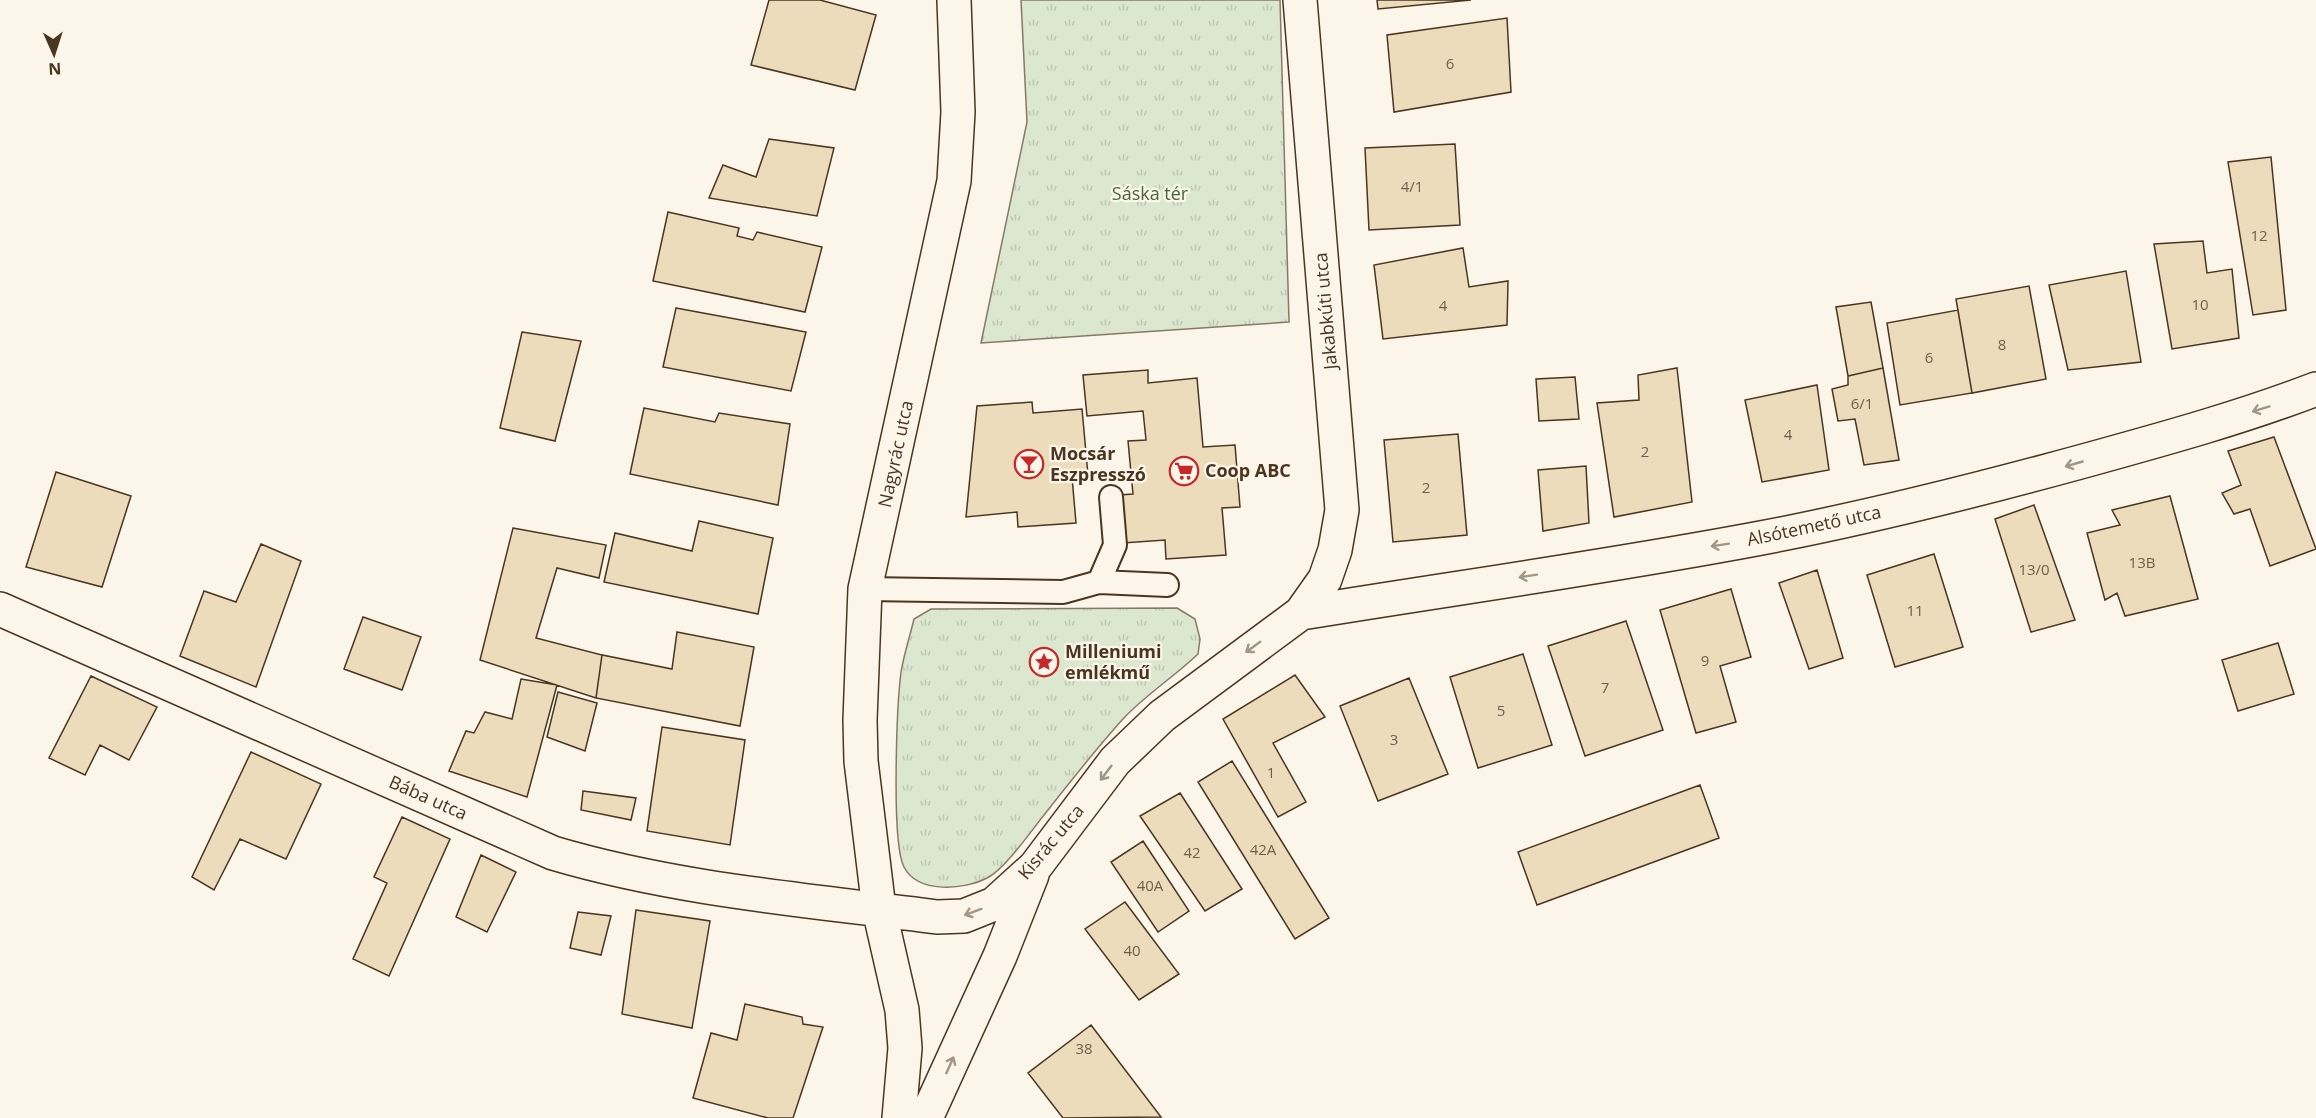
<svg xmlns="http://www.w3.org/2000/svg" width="2316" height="1118" viewBox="0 0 2316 1118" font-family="'Open Sans',sans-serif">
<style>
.grass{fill:url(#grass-tufts);stroke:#887966;stroke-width:1.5}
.building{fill:#ecdcbc;stroke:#4a3520;stroke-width:1.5}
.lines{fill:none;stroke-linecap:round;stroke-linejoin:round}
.service-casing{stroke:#4a3520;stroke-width:26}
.minor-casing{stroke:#4a3520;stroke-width:36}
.service{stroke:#fbf6e9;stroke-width:22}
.minor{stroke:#fbf6e9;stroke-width:33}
.oneway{stroke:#a29684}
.labels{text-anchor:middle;stroke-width:4.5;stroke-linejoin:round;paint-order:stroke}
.number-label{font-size:15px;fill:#725f47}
.park-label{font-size:18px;fill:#436837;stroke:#fbf6e9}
.street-label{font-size:18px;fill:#4a3520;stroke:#fbf6e9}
.poi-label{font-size:18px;font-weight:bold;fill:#4a3520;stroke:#fbf6e9;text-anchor:start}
</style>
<defs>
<pattern id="grass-tufts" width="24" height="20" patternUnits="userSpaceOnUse" patternTransform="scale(1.5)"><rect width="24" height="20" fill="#dce7d0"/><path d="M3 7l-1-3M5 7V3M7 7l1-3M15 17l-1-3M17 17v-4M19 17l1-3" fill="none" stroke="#bec7b2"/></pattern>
</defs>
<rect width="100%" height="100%" fill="#fbf6e9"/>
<path class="grass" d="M 1021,0 L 1280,0 L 1289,322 L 981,343 L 1027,122 Z
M 1177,608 L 1195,619 L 1200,639 L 1198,654 C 1174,677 1145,695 1122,720 C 1095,750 1070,782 1044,815 C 1031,831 1005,869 987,878 C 964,890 918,894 904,867 C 891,842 897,704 901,672 C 904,654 910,636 914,619 L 931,609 Z"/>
<path class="building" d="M 769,0 L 820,0 L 876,15 L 855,90 L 751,65 Z
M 1377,0 L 1471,0 L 1378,9 Z
M 1507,18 L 1511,92 L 1394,112 L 1387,35 Z
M 769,139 L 834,148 L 817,216 L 709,198 L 723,165 L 756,177 Z
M 1455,144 L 1460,225 L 1369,230 L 1365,148 Z
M 2271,157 L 2286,310 L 2253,315 L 2228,162 Z
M 668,212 L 739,228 L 737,236 L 753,240 L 757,232 L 822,247 L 805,312 L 653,281 Z
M 2203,241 L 2207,273 L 2232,269 L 2239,338 L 2172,349 L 2154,244 Z
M 1463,248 L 1469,287 L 1508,281 L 1507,325 L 1383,339 L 1374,265 Z
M 2126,271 L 2141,362 L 2068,370 L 2049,285 Z
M 2029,286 L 2046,379 L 1972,393 L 1956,299 Z
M 1871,302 L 1883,368 L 1848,376 L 1836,307 Z
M 676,308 L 806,332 L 791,391 L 663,367 Z
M 1958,310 L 1972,393 L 1900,405 L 1887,323 Z
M 522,332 L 581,341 L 555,441 L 500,428 Z
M 1677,368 L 1692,502 L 1614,517 L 1597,403 L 1639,400 L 1638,375 Z
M 1883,368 L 1899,460 L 1864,465 L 1855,419 L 1838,421 L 1832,389 L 1848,385 L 1848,376 Z
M 1148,370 L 1148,383 L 1197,378 L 1203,447 L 1235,445 L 1240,507 L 1222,508 L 1226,555 L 1166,559 L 1165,540 L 1123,543 L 1119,495 L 1133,494 L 1128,441 L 1146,440 L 1143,411 L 1087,416 L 1083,375 Z
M 1575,377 L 1579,419 L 1539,421 L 1536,379 Z
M 1817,385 L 1829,470 L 1762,482 L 1745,400 Z
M 1032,402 L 1033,413 L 1082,409 L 1088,475 L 1072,477 L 1076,523 L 1018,527 L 1017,512 L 966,517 L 977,406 Z
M 644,408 L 715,422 L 719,413 L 790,424 L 778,505 L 630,474 Z
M 1458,434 L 1467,535 L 1393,542 L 1384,440 Z
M 2274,437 L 2316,549 L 2270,566 L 2250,509 L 2234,514 L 2222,493 L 2241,485 L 2228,451 Z
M 1586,466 L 1589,523 L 1543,531 L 1538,470 Z
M 56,472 L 131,496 L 102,587 L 26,567 Z
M 2170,496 L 2198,599 L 2125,616 L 2117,593 L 2105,600 L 2087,533 L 2120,525 L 2112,510 Z
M 2034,505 L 2075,620 L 2031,632 L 1995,519 Z
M 699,521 L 773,538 L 758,614 L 604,582 L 615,533 L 692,551 Z
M 513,528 L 606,545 L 599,578 L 557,568 L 536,638 L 602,655 L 596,698 L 480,660 Z
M 261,544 L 301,561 L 256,687 L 180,656 L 204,591 L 236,602 Z
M 1934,554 L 1963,647 L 1895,667 L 1867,575 Z
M 1817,570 L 1843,658 L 1809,669 L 1779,583 Z
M 1731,589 L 1751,657 L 1720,666 L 1736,722 L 1696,733 L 1660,610 Z
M 363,617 L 421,637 L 402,690 L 344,669 Z
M 1626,621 L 1663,730 L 1585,756 L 1548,646 Z
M 677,632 L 754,647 L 740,726 L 596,698 L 602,655 L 672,669 Z
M 2278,643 L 2294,694 L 2238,711 L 2222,660 Z
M 1523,654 L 1552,745 L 1478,768 L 1450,677 Z
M 1295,675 L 1325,717 L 1273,743 L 1306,802 L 1278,817 L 1223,719 Z
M 91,676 L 157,707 L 129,760 L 100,745 L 85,775 L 49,758 Z
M 1409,678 L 1448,774 L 1378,801 L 1340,706 Z
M 521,679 L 557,685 L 527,797 L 449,771 L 466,731 L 474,733 L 485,712 L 512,719 Z
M 558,692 L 597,703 L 585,751 L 547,737 Z
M 662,727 L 745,740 L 730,845 L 647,831 Z
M 251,752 L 321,784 L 286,859 L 240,839 L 214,890 L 192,877 Z
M 1232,761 L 1329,918 L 1295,939 L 1198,782 Z
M 1700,785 L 1719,838 L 1537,905 L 1518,852 Z
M 583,791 L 636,798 L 631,820 L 581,810 Z
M 1180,793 L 1242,889 L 1205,911 L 1140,816 Z
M 402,817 L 450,839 L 389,976 L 353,959 L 387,883 L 374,877 Z
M 1143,841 L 1189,911 L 1158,932 L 1111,862 Z
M 481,855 L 516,872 L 487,932 L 456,917 Z
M 1125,902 L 1179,974 L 1139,1000 L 1085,929 Z
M 636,910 L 710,921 L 692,1028 L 622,1014 Z
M 578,912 L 611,916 L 601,955 L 570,948 Z
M 745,1004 L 802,1017 L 803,1024 L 823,1027 L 793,1118 L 768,1118 L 693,1098 L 711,1033 L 737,1040 Z
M 1091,1025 L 1161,1117 L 1063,1118 L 1028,1073 Z"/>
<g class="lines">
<g class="service-casing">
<path id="service" d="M 1099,582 L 1167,585
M 865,589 L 1063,592 L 1099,582 L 1115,545 L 1111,497"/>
</g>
<g class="minor-casing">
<path id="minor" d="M 0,609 L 553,853 C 678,890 808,900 937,917 L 964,916 L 994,904 L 1035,867 L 1115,761 L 1162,716 L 1301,613 L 1325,579 L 1335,550 L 1342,510 L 1300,0
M 1301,613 C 1454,588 1608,567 1761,538 C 1872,517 1982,489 2091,459 C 2167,438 2243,417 2316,389
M 899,1118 L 905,1048 L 902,1010 L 879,909 L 861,761 L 860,720 L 865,589 L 954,181 L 958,112 L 954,0
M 926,1118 L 1000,956 L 1032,875"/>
</g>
<use href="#service" class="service"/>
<use href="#minor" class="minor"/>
</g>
<defs><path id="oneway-shaft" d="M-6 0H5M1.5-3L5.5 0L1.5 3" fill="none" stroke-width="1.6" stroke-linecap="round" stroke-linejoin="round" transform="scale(1.5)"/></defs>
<g class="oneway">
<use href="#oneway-shaft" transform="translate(2261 409) rotate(163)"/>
<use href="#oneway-shaft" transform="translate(2074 464) rotate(164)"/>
<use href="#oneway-shaft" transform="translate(1720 545) rotate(171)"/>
<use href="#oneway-shaft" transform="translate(1528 576) rotate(171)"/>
<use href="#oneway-shaft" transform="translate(1253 647) rotate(144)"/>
<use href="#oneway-shaft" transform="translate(1106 773) rotate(127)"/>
<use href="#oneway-shaft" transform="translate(973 912) rotate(160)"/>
<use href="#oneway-shaft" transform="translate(950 1065) rotate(-66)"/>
</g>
<defs>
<g id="bar-ring" transform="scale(1.5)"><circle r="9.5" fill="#fbf6e9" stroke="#c62828" stroke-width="1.5"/><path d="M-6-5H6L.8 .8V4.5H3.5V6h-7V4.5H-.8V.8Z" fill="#c62828"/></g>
<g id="supermarket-ring" transform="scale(1.5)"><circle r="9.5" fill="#fbf6e9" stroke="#c62828" stroke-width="1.5"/><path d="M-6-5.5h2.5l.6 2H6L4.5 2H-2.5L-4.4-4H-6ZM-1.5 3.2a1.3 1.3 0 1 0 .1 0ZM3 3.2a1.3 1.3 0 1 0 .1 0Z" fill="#c62828"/></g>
<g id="sight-ring" transform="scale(1.5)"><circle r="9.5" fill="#fbf6e9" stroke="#c62828" stroke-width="1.5"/><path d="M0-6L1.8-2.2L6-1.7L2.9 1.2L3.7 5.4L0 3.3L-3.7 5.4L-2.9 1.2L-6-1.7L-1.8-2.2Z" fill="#c62828"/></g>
</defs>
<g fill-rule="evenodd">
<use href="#bar-ring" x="1029" y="464"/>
<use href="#supermarket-ring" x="1184" y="471"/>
<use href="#sight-ring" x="1044" y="662"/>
</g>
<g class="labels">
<g class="number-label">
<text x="1450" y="69">6</text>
<text x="1412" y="192">4/1</text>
<text x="2259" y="241">12</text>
<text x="2200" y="310">10</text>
<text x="1443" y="311">4</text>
<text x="2002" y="350">8</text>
<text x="1929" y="363">6</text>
<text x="1862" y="409">6/1</text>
<text x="1788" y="440">4</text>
<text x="1645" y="457">2</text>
<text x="1426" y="493">2</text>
<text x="2142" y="568">13B</text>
<text x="2034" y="575">13/0</text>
<text x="1915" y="616">11</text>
<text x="1705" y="666">9</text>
<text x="1605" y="693">7</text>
<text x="1501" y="716">5</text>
<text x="1394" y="745">3</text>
<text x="1271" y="778">1</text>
<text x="1263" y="855">42A</text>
<text x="1192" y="858">42</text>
<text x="1150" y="891">40A</text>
<text x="1132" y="956">40</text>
<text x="1084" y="1054">38</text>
</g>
<g class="park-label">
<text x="1150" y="200">Sáska tér</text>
</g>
<g class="street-label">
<text transform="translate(1326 311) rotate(-95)" y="6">Jakabkúti utca</text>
<text transform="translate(896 454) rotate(-78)" y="6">Nagyrác utca</text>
<text transform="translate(1814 526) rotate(-12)" y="6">Alsótemető utca</text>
<text transform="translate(428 798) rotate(24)" y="6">Bába utca</text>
<text transform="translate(1051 842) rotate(-50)" y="6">Kisrác utca</text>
</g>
<g class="poi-label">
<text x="1050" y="460">Mocsár<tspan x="1050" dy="21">Eszpresszó</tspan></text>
<text x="1205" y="477">Coop ABC</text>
<text x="1065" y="658">Milleniumi<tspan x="1065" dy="21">emlékmű</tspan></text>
</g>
</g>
<g transform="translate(54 54) rotate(177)" stroke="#fbf6e9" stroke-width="4.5" paint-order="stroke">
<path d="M0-4.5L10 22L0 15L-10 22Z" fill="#4a3520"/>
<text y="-9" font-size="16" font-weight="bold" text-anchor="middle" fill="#4a3520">N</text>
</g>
</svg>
